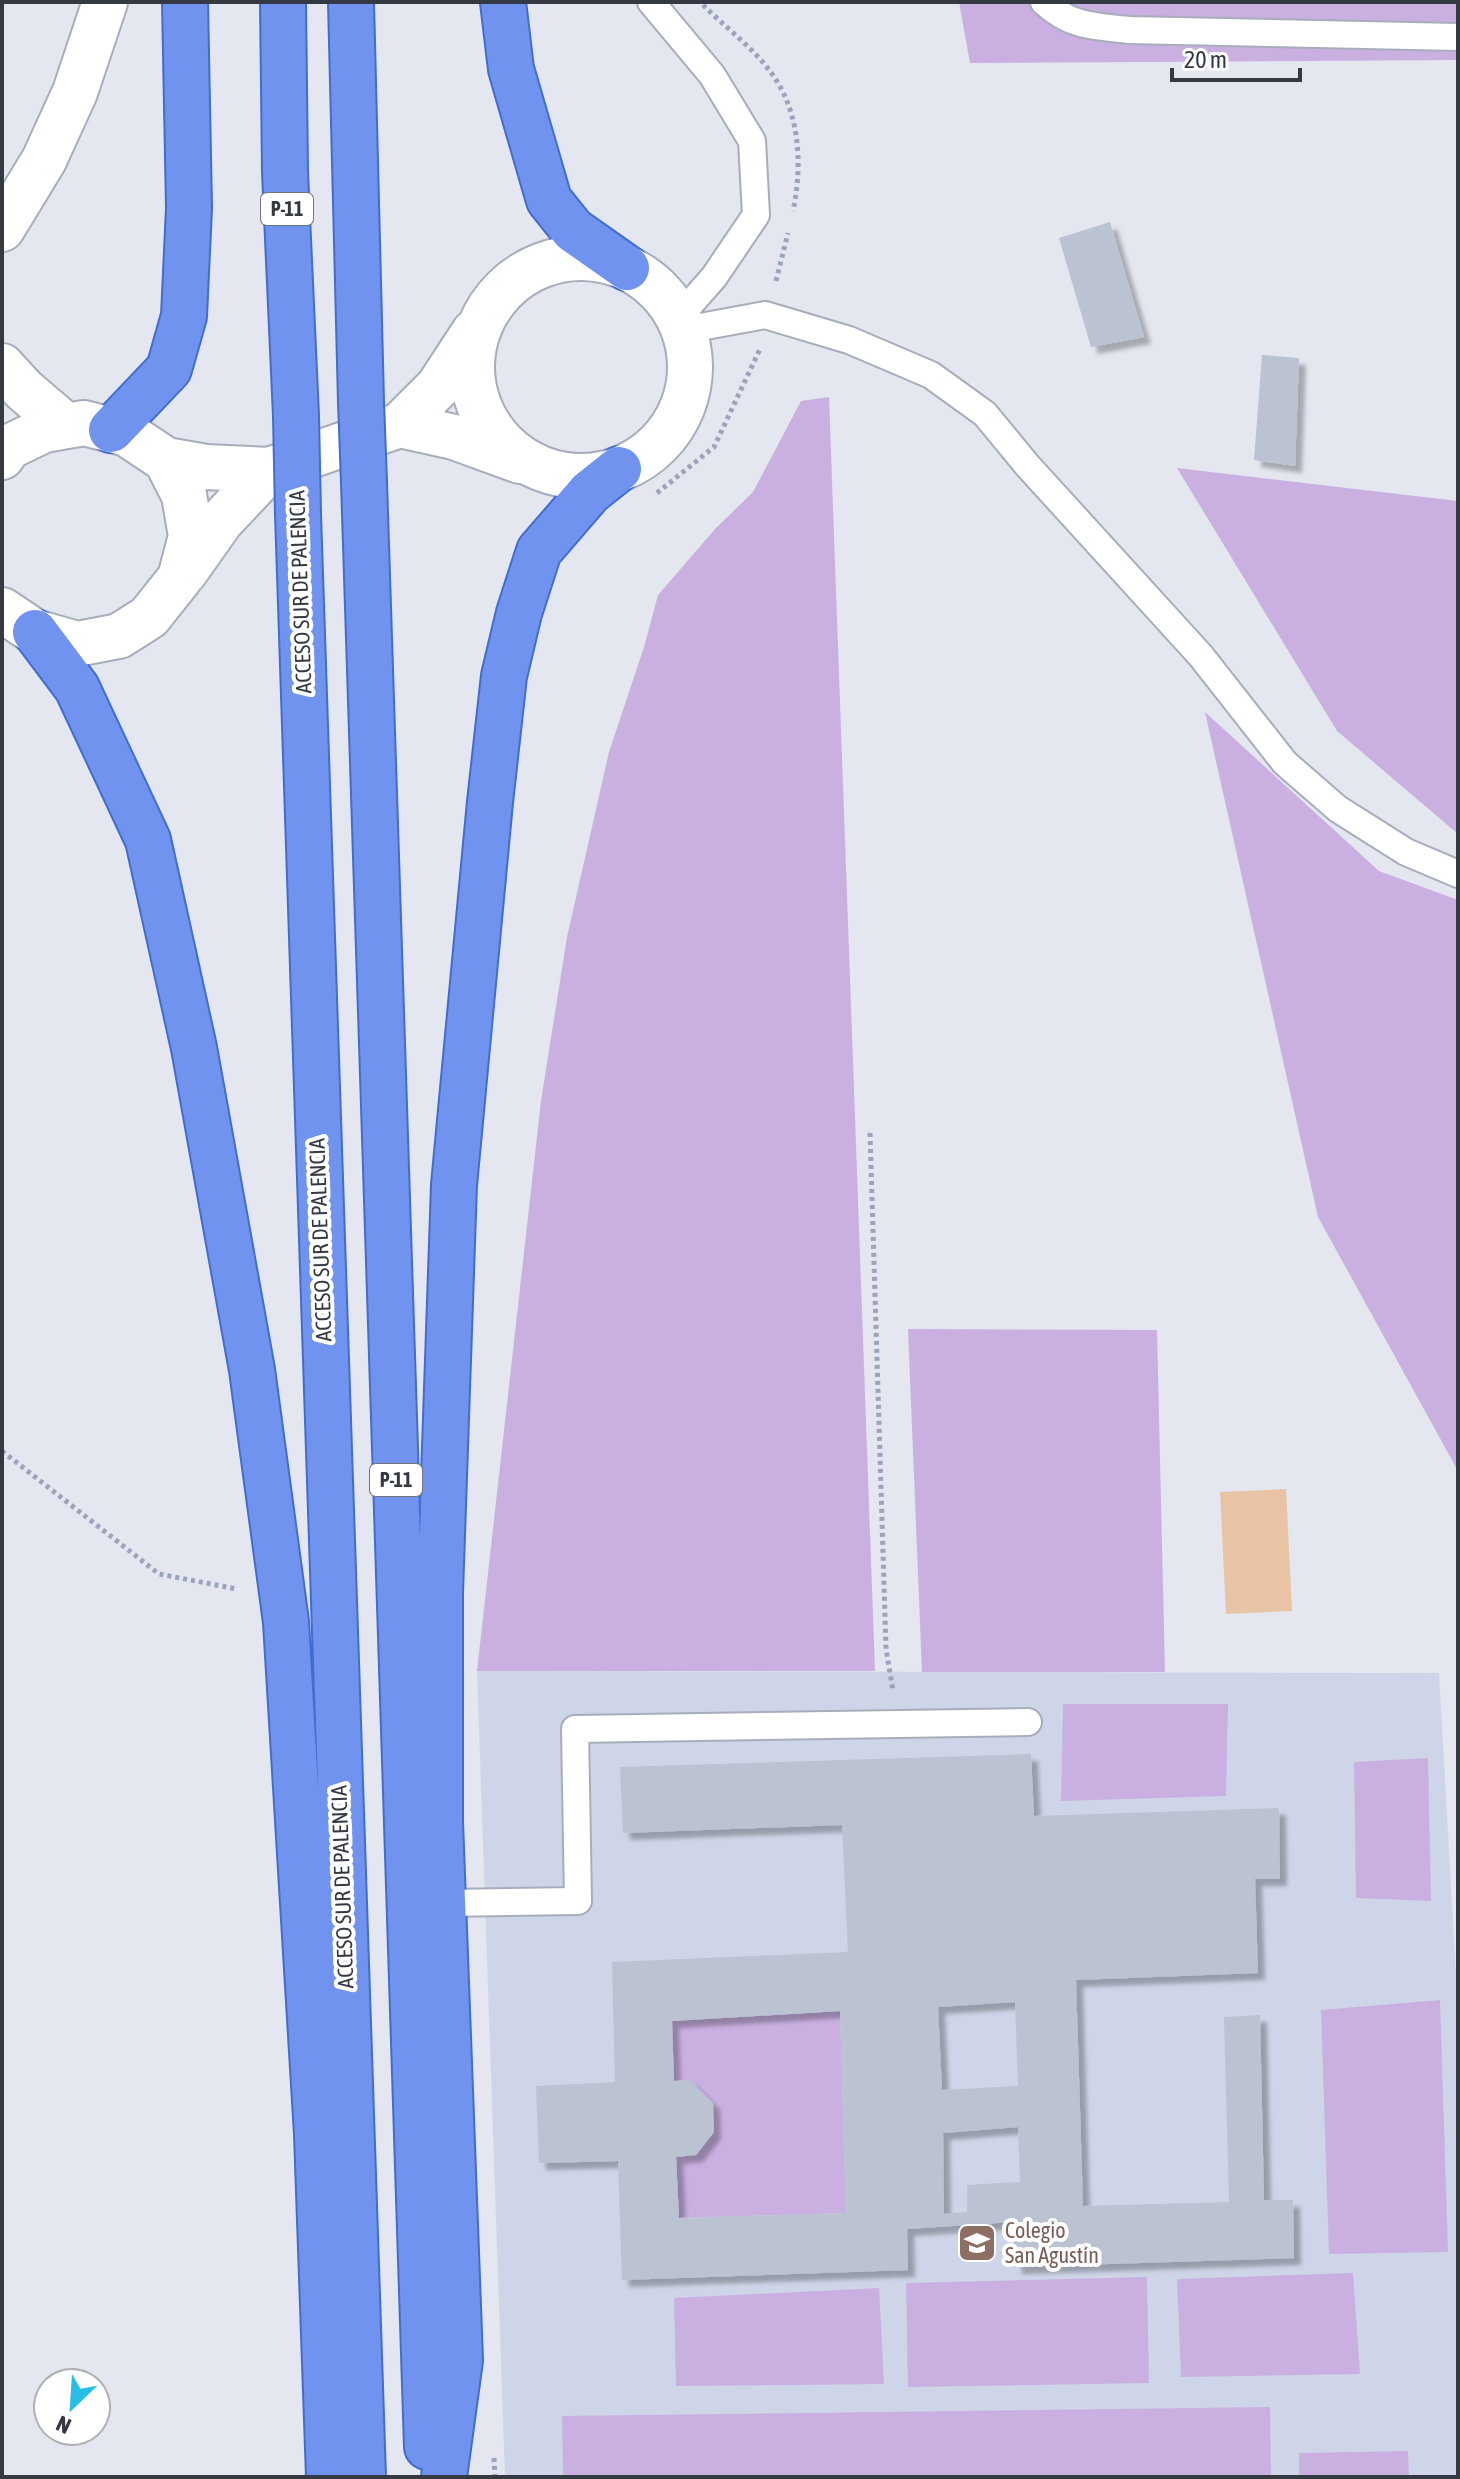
<svg xmlns="http://www.w3.org/2000/svg" width="1460" height="2479" viewBox="0 0 1460 2479" font-family="'Asap Condensed',sans-serif">
<style>
.education{fill:#cfd5e8}
.green{fill:#c9b0e1}
.water{fill:#e8c4a5}
.building{fill:#bbc2d1;fill-rule:evenodd;filter:url(#shadow)}
.lines{fill:none;stroke-linecap:round;stroke-linejoin:round}
.service-casing{stroke:#a8adbb;stroke-width:30}
.minor-casing{stroke:#a8adbb;stroke-width:48}
.motorway-casing{stroke:#416dce;stroke-width:48}
.path{stroke:#9aa4bb;stroke-width:5;stroke-dasharray:4 4;stroke-linecap:butt}
.service{stroke:#fff;stroke-width:26}
.minor{stroke:#fff;stroke-width:44}
.motorway{stroke:#7093f0;stroke-width:44}
.motorway-bridge-casing{stroke:#416dce;stroke-width:48;stroke-linecap:butt}
.motorway-bridge{stroke:#7093f0;stroke-width:44}
.labels{text-anchor:middle;stroke-width:8;stroke-linejoin:round;paint-order:stroke}
.shield{fill:#fff;stroke:#72747b;stroke-width:2}
.shield-label{font-size:20px;font-weight:bold;fill:#353942}
.street-label{font-size:22px;fill:#353942;stroke:#fff}
.education-label{font-size:22px;fill:#785e54;stroke:#fff;text-anchor:start}
</style>
<defs>
<filter id="shadow"><feDropShadow dx="7" dy="7" stdDeviation="2" flood-color="#0004"/></filter>
</defs>
<rect width="100%" height="100%" fill="#e4e7f0"/>
<path class="education" d="M 477,1671 L 1439,1673 L 1458,2010 L 1458,2477 L 505,2477 Z"/>
<path class="green" d="M 959,2 L 1458,2 L 1458,60 L 970,63 Z
M 829,397 L 875,1671 L 477,1671 L 541,1101 L 567,937 L 609,752 L 644,647 L 658,595 L 715,529 L 753,492 L 801,401 Z
M 1177,468 L 1458,501 L 1458,834 L 1337,731 Z
M 1205,712 L 1379,871 L 1458,900 L 1458,1471 L 1318,1217 Z
M 908,1329 L 1157,1330 L 1165,1672 L 922,1672 Z
M 1063,1704 L 1228,1704 L 1226,1796 L 1061,1801 Z
M 1428,1758 L 1431,1901 L 1356,1898 L 1354,1762 Z
M 1440,2000 L 1448,2252 L 1329,2254 L 1321,2010 Z
M 840,2011 L 846,2213 L 679,2218 L 676,2157 L 696,2155 L 714,2132 L 712,2103 L 690,2081 L 674,2081 L 672,2021 Z
M 1353,2273 L 1360,2374 L 1181,2377 L 1177,2279 Z
M 1147,2277 L 1149,2383 L 908,2387 L 906,2283 Z
M 879,2288 L 884,2384 L 676,2386 L 674,2298 Z
M 1270,2407 L 1271,2477 L 563,2477 L 562,2416 Z
M 1408,2451 L 1409,2477 L 1299,2477 L 1299,2453 Z"/>
<path class="water" d="M 1286,1489 L 1292,1611 L 1226,1614 L 1220,1492 Z"/>
<path class="building" d="M 1110,222 L 1144,337 L 1091,347 L 1059,238 Z
M 1262,355 L 1299,358 L 1295,466 L 1254,460 Z
M 1031,1754 L 1034,1816 L 1279,1808 L 1280,1879 L 1255,1879 L 1258,1973 L 1076,1980 L 1083,2206 L 1229,2202 L 1224,2017 L 1260,2015 L 1264,2200 L 1293,2200 L 1294,2258 L 1015,2267 L 1012,2222 L 907,2229 L 908,2270 L 622,2280 L 618,2161 L 539,2163 L 536,2086 L 615,2082 L 612,1962 L 848,1952 L 842,1825 L 623,1833 L 620,1767 ZM 1015,2002 L 1018,2086 L 942,2090 L 938,2007 ZM 840,2011 L 846,2213 L 679,2218 L 676,2157 L 696,2155 L 714,2132 L 713,2103 L 690,2080 L 674,2081 L 672,2021 ZM 1018,2127 L 1020,2182 L 967,2185 L 967,2212 L 944,2214 L 943,2133 Z"/>
<g class="lines">
<g class="service-casing">
<path id="service" d="M 651,2 L 712,75 L 752,141 L 756,215 L 714,277 L 678,318
M 1044,2 C 1071,27 1094,26 1129,30 L 1458,37
M 684,330 L 765,315 L 849,340 L 931,375 L 985,414 L 1027,465 L 1201,656 L 1285,763 L 1338,809 L 1406,852 L 1458,874
M 444,1903 L 578,1901 L 575,1729 L 1028,1722"/>
</g>
<g class="minor-casing">
<path id="minor" d="M 2,229 L 44,160 L 75,92 L 105,2
M472 367a109 109 0 1 1 218 0a109 109 0 1 1-218 0Z
M 2,366 L 24,390 L 66,426
M 400,425 L 454,437 L 520,461
M 2,457 L 9,447 L 44,430 L 84,423 L 127,434 L 166,460 L 184,495 L 191,536 L 180,578 L 149,617 L 119,636 L 77,644 L 35,632 L 2,610
M 166,460 L 206,467 L 269,470 L 400,425 L 438,387 L 474,332
M 185,572 L 221,521 L 269,470"/>
</g>
<g class="motorway-casing">
<path id="motorway" d="M 283,2 L 285,172 L 296,416
M 351,2 L 361,402
M 503,2 L 511,69 L 549,200 L 573,230 L 627,268
M 111,430 L 169,369 L 184,316 L 189,208 L 185,2
M 364,482 L 427,2447
M 298,514 L 363,2477
M 35,632 L 77,688 L 148,840 L 194,1048 L 252,1370 L 286,1622 L 317,2134 L 329,2477
M 444,2477 L 460,2360 L 440,1821 L 440,1593 L 454,1185 L 490,802 L 504,676 L 519,613 L 539,551 L 590,492 L 619,469"/>
</g>
<path class="path" d="M 703,5 C 724,26 751,46 769,70 C 800,109 803,164 793,211
M 776,281 L 788,233
M 657,493 L 714,447 L 760,349
M 870,1133 L 886,1649 L 893,1691
M 2,1451 L 159,1574 L 237,1589
M 494,2458 L 495,2477"/>
<use href="#service" class="service"/>
<use href="#minor" class="minor"/>
<use href="#motorway" class="motorway"/>
<g class="motorway-bridge-casing">
<path id="motorway-bridge" d="M 361,402 L 364,482
M 296,416 L 298,514"/>
</g>
<use href="#motorway-bridge" class="motorway-bridge"/>
</g>
<defs>
<g id="school-square" transform="scale(2)"><rect x="-9" y="-9" width="18" height="18" rx="4" fill="#8d6e63" stroke="#fff"/><path d="M0-5L7-2L0 1L-7-2ZM-4 1L0 2.5L4 1V4Q0 6-4 4Z" fill="#fff"/></g>
</defs>
<g fill-rule="evenodd">
<use href="#school-square" x="977" y="2243"/>
</g>
<g class="labels">
<g class="shield">
<rect x="261" y="193" width="52" height="32" rx="6"/>
<rect x="370" y="1464" width="52" height="32" rx="6"/>
</g>
<g class="shield-label">
<text x="287" y="216">P-11</text>
<text x="396" y="1487">P-11</text>
</g>
<g class="street-label">
<text transform="translate(300 592) rotate(-92)" y="8">ACCESO SUR DE PALENCIA</text>
<text transform="translate(320 1240) rotate(-92)" y="8">ACCESO SUR DE PALENCIA</text>
<text transform="translate(342 1887) rotate(-92)" y="8">ACCESO SUR DE PALENCIA</text>
</g>
<g class="education-label">
<text x="1005" y="2238">Colegio<tspan x="1005" dy="25">San Agustín</tspan></text>
</g>
</g>
<rect width="1460" height="2479" fill="none" stroke="#353942" stroke-width="8"/>
<g transform="translate(72 2407) rotate(205)"><circle r="38" fill="#ffffff" stroke="#aeb0b3" stroke-width="2"/>
<path d="M0-6L14 30L0 20L-14 30Z" fill="#26bee5"/>
<text y="-12" font-size="22" font-weight="bold" text-anchor="middle" fill="#353942">N</text>
</g>
<path d="M1172 68v12h128v-12" fill="none" stroke="#353942" stroke-width="4"/>
<text x="1184" y="68" font-size="24" fill="#353942" stroke="#ffffff" stroke-width="6" paint-order="stroke">20 m</text>
</svg>
